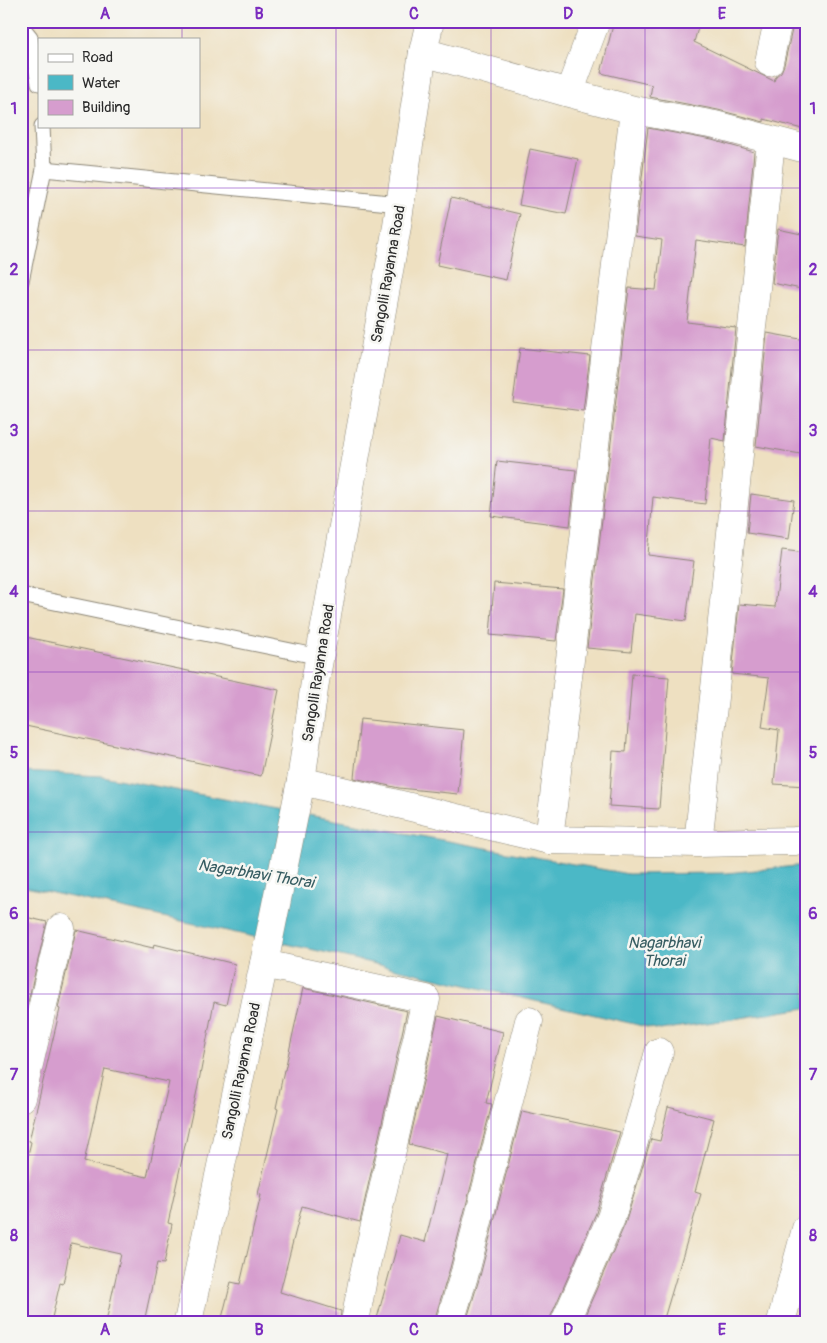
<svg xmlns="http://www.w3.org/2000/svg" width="827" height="1343" viewBox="0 0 827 1343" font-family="Pangolin,sans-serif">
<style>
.water{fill:#4bb8c6;stroke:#3b7278}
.building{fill:#d69dce;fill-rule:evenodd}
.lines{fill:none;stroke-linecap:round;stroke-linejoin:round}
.service-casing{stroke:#8c8676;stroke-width:17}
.minor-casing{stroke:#8c8676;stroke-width:29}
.tertiary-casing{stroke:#8c8676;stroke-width:29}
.service{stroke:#fff;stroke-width:15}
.minor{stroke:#fff;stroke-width:28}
.tertiary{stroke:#fff;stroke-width:28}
.grid{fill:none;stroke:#7b2cbf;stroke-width:1;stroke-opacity:0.55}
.labels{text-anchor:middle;stroke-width:5;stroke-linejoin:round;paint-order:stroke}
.street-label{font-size:15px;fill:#2b2b2b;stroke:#f6f6f2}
.water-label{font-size:16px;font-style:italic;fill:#365c61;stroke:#f6f6f2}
.neatline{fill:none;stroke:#7b2cbf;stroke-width:2}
.grid-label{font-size:16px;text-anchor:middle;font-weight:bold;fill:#7b2cbf}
</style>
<rect width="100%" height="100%" fill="#f6f6f2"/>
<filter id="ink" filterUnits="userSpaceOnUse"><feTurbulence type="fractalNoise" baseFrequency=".02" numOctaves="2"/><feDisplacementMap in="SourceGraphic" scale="10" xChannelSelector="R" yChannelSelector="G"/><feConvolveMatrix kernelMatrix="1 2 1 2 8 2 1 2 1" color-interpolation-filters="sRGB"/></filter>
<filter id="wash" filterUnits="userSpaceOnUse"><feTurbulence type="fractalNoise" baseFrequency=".0096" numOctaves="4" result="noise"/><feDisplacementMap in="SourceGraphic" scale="20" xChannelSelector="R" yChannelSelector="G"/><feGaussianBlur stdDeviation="1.12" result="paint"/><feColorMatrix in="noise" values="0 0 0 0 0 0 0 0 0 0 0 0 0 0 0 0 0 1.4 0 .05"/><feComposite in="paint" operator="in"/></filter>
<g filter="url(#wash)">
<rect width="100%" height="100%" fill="#eee0c1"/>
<path class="water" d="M 21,772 L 102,776 L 393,831 L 628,874 L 727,873 L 806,865 L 806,1008 L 660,1030 L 328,953 L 21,886 Z"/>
<g id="blocks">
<path class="building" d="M 614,21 L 700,21 L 694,42 L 774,81 L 776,76 L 781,72 L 784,65 L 794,21 L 806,21 L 806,130 L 764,119 L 764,122 L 718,110 L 650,97 L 652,85 L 601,73 Z
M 648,128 L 712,140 L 754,152 L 745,247 L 696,240 L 687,322 L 736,328 L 725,441 L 711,438 L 705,504 L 653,497 L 648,555 L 694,561 L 686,621 L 635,614 L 631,652 L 587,648 L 629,288 L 656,290 L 662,240 L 635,236 Z
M 530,149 L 578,159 L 566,214 L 519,205 Z
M 451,198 L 520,214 L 506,280 L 437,265 Z
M 778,229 L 806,235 L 806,290 L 772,283 Z
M 767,333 L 806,340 L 806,455 L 756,446 Z
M 520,348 L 590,356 L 583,411 L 513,402 Z
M 497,461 L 576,470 L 570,526 L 491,516 Z
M 751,494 L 794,500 L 789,539 L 747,533 Z
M 782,550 L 806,553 L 806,786 L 774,784 L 779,730 L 762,727 L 769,678 L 732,674 L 739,604 L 775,607 Z
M 494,583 L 563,589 L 556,641 L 490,635 Z
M 21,636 L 279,690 L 261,776 L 21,725 Z
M 632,674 L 669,677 L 659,809 L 609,806 L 613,751 L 626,752 Z
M 360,719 L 464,730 L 458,794 L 399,788 L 354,778 Z
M 21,916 L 47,922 L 28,1002 L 21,1000 Z
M 76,930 L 153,948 L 154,944 L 235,964 L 226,1005 L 214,1002 L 198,1086 L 168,1223 L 172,1224 L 164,1264 L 157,1263 L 144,1322 L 106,1322 L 121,1254 L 71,1243 L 63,1284 L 60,1283 L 51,1322 L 21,1322 L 21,1185 L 31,1142 L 29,1141 L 60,1009 L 58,1008 ZM 105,1069 L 169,1082 L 147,1177 L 84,1162 Z
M 303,988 L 407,1011 L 360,1222 L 302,1206 L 280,1292 L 341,1311 L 340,1322 L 235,1322 L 222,1318 L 231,1282 L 240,1284 L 261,1195 L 258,1194 L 278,1109 L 276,1108 L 284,1070 L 285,1070 Z
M 438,1016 L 503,1032 L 486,1103 L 492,1104 L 450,1268 L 435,1318 L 435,1322 L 376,1322 L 400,1235 L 425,1242 L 447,1154 L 409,1144 Z
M 668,1107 L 714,1119 L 695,1192 L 701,1194 L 663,1322 L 582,1322 L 625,1224 L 651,1139 L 660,1141 Z
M 522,1111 L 620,1132 L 596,1213 L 551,1316 L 550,1322 L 466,1322 L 480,1276 Z"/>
</g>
</g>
<g filter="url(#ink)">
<use href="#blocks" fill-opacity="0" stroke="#8c8676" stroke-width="1"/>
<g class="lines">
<g class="service-casing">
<path id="service" d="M 21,26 L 30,37 L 39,83
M 44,169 L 400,204
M 21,281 L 44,169 L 42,126
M 21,595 L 320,657"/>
</g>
<g class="minor-casing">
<path id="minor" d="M 423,52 L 569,93 L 634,110 L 715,125 L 806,149
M 769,62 L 778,21
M 569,93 L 596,21
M 634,110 L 549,840 L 698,843 L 795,841 L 806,839
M 301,781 L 549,840
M 698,843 L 717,670 L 771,141
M 264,964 L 426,999 L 363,1278 L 355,1322
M 21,1098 L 61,928
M 450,1322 L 465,1272 L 529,1021
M 565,1322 L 611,1218 L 635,1138 L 659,1052
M 781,1322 L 806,1229"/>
</g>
<g class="tertiary-casing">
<path id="tertiary" d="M 188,1322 L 267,949 L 301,781 L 315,682 L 396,232 L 423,52 L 430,21"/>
</g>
<use href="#service" class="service"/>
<use href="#minor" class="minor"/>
<use href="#tertiary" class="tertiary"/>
</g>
</g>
<path class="grid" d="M 182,21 L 182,39M 336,21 L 336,1322M 491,21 L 491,1322M 645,21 L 645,1322M 182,126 L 182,1322M 21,188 L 806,188M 21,350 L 806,350M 21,511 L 806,511M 21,672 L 806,672M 21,832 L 806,832M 21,994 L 806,994M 21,1155 L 806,1155"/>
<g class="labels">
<g class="street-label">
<text transform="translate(388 274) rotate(-80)" y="5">Sangolli Rayanna Road</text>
<text transform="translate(318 673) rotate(-81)" y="5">Sangolli Rayanna Road</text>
<text transform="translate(241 1071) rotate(-78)" y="5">Sangolli Rayanna Road</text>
</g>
<g class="water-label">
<text transform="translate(256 873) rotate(9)" y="6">Nagarbhavi Thorai</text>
<text x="664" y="948">Nagarbhavi<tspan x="664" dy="18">Thorai</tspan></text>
</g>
</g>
<rect width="827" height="1343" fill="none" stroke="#f6f6f2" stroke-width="55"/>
<rect x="38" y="38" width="162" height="90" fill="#f6f6f2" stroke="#a5a5a2"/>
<rect x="48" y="54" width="25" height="8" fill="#ffffff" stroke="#a5a5a2"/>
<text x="82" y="62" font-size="15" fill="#2b2b2b">Road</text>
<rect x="48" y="75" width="25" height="15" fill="#4bb8c6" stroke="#a5a5a2"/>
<text x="82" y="88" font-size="15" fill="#2b2b2b">Water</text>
<rect x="48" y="100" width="25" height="15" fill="#d69dce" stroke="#a5a5a2"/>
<text x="82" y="112" font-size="15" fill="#2b2b2b">Building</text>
<rect x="28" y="28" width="772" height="1288" class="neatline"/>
<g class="grid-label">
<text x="105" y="19">A</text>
<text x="259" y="19">B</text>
<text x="414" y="19">C</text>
<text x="568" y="19">D</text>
<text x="722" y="19">E</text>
<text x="14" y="114">1</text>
<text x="813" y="114">1</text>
<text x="14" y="275">2</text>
<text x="813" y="275">2</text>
<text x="14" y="436">3</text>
<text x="813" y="436">3</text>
<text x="14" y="597">4</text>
<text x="813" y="597">4</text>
<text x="14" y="758">5</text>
<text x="813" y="758">5</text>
<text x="14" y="919">6</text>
<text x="813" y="919">6</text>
<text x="14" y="1080">7</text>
<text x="813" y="1080">7</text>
<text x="14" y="1241">8</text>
<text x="813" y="1241">8</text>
<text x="105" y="1335">A</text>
<text x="259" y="1335">B</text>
<text x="414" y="1335">C</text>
<text x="568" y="1335">D</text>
<text x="722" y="1335">E</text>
</g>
</svg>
